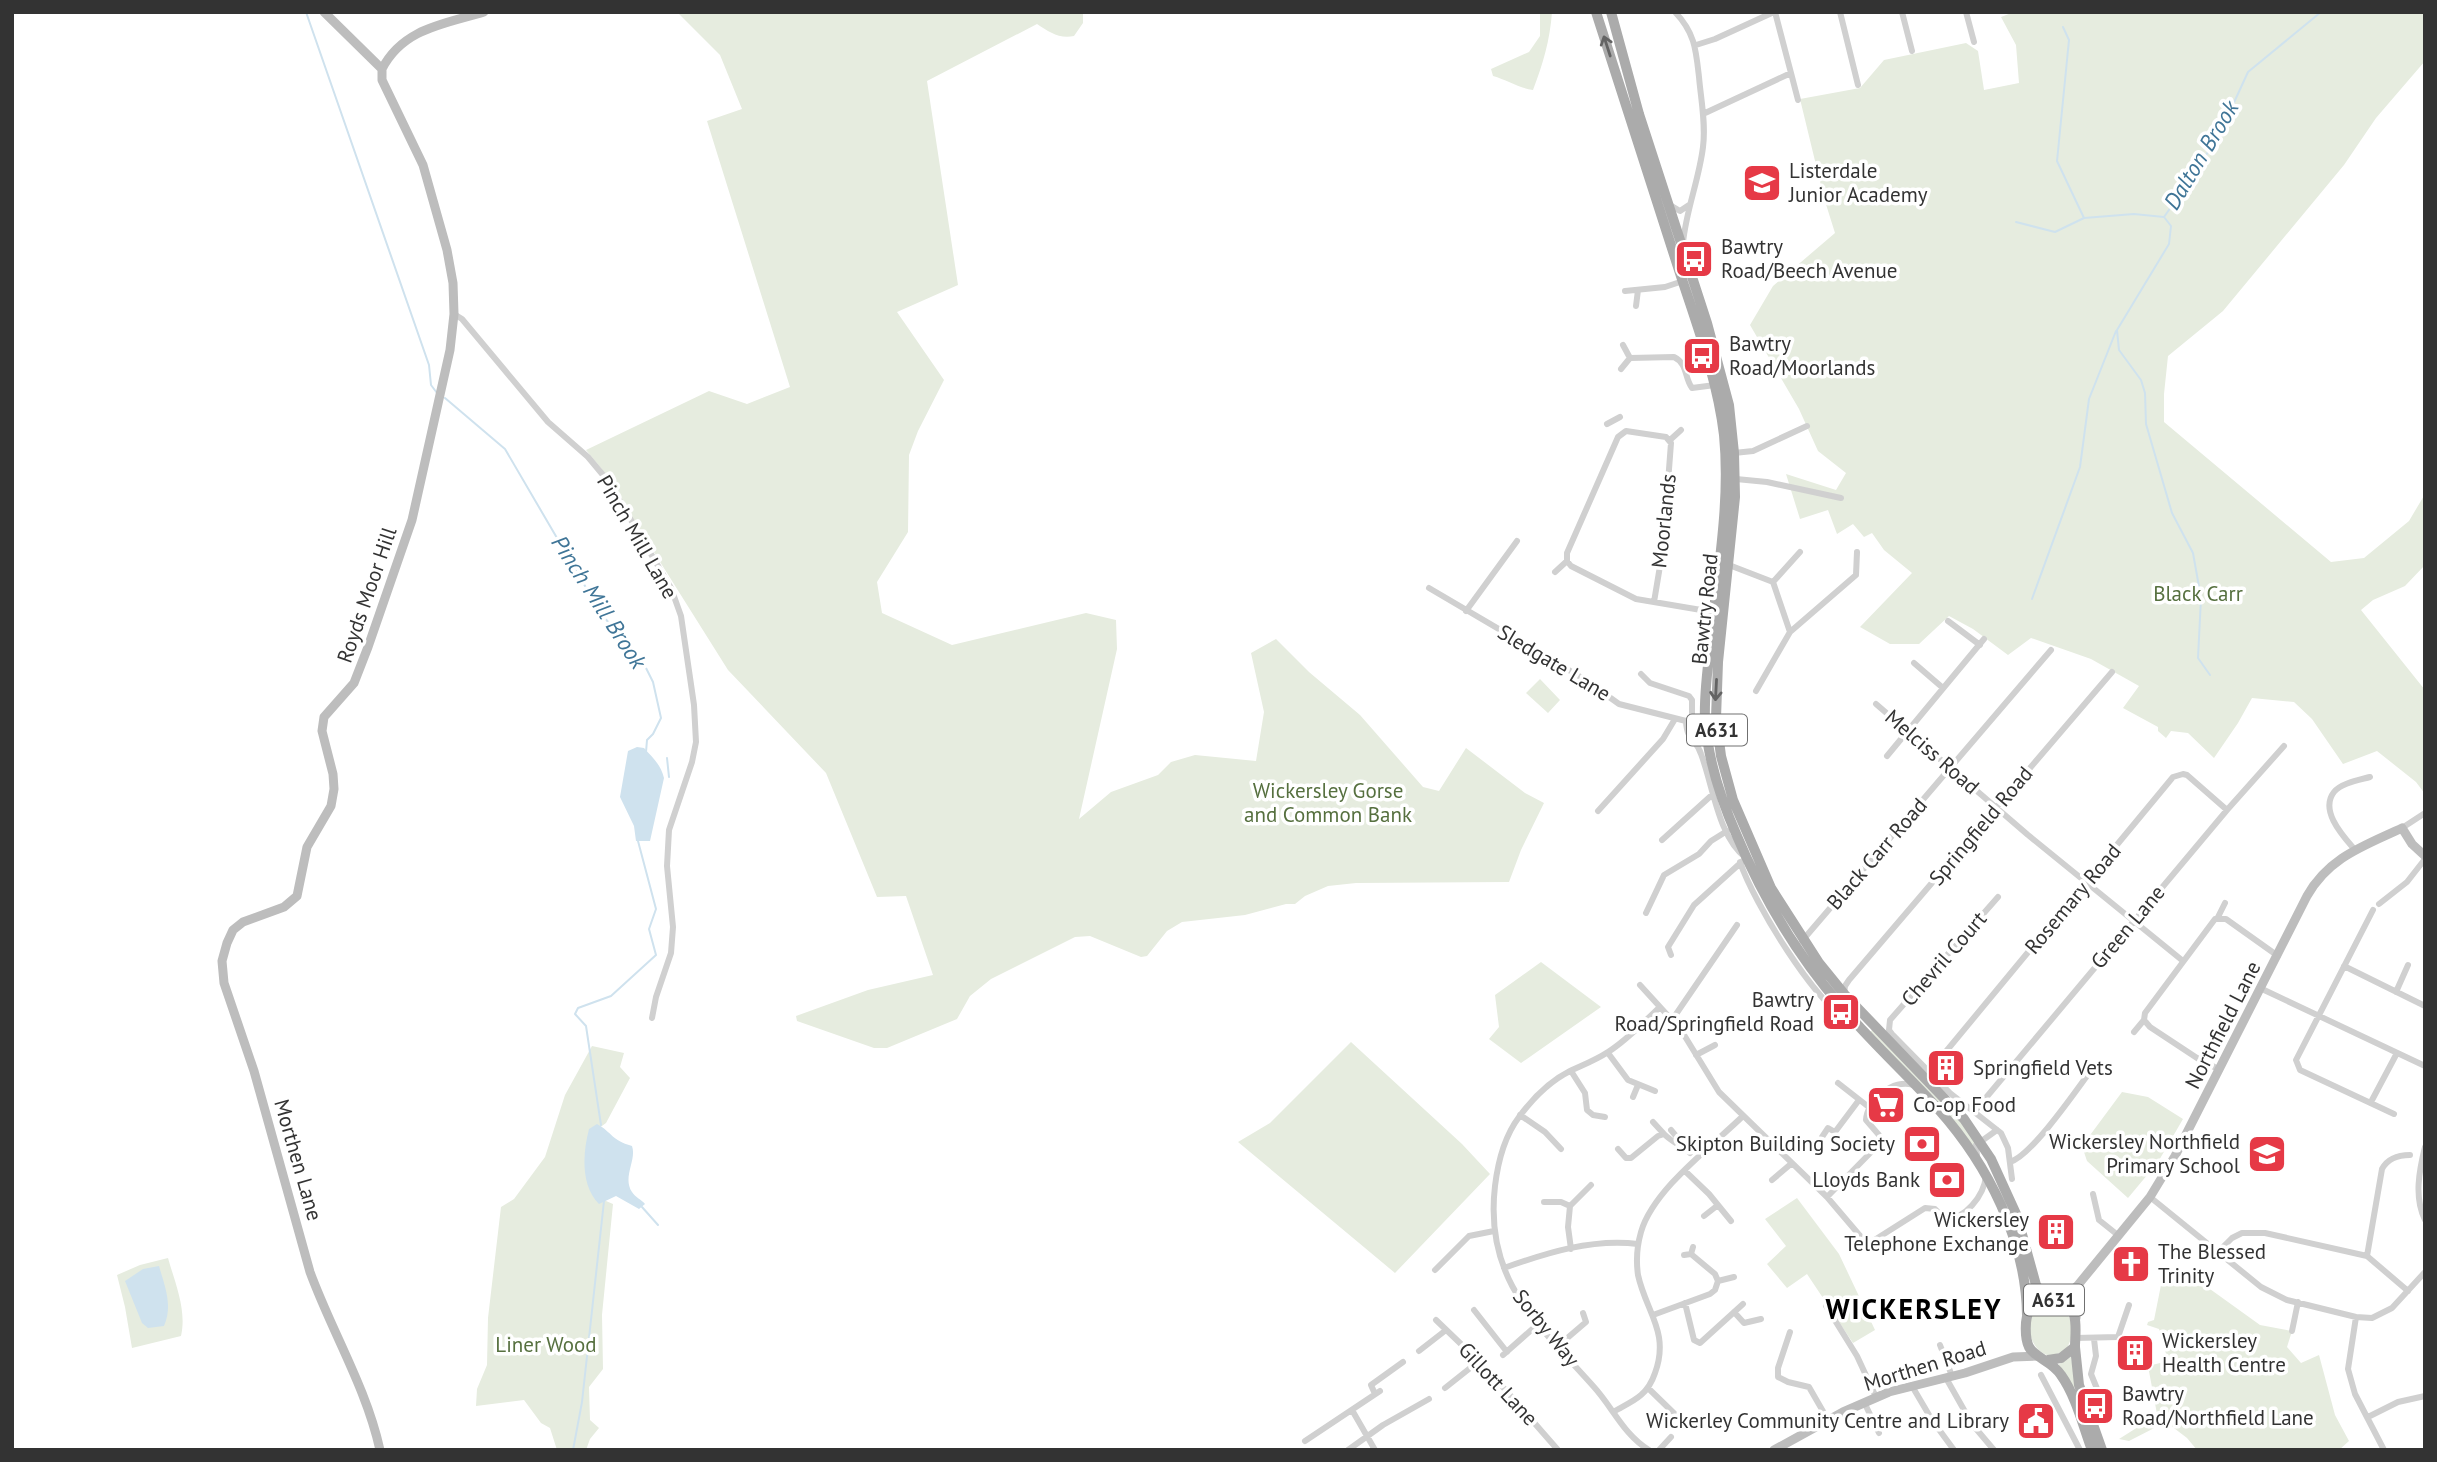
<svg xmlns="http://www.w3.org/2000/svg" width="2437" height="1462" viewBox="0 0 2437 1462" font-family="'PT Sans',sans-serif">
<style>
.green{fill:#e6ecdf}
.water{fill:#cfe2ee}
.lines{fill:none;stroke-linecap:round;stroke-linejoin:round}
.stream{stroke:#cfe2ee;stroke-width:2}
.street{stroke:#d0d0d0;stroke-width:6}
.secondary{stroke:#bdbdbd;stroke-width:9}
.primary{stroke:#ababab;stroke-width:10}
.oneway{stroke:#636363}
.labels{text-anchor:middle;stroke-width:7;stroke-linejoin:round;paint-order:stroke}
.shield{fill:#fff;stroke:#707070;stroke-width:2}
.shield-label{font-size:19px;font-weight:bold;fill:#333}
.poi-label{font-size:21px;fill:#333;stroke:#fff;text-anchor:start}
.street-label{font-size:21px;fill:#333;stroke:#fff}
.park-label{font-size:21px;fill:#56703f;stroke:#fff}
.water-label{font-size:23px;font-style:italic;fill:#3f7597;stroke:#fff}
.district-label{font-size:28px;font-weight:bold;letter-spacing:2px;fill:#000;stroke:#fff}
</style>
<rect width="100%" height="100%" fill="#fff"/>
<path class="green" d="M 677,12 L 1083,12 L 1083,23 L 1074,36 C 1059,39 1049,32 1037,24 L 927,81 L 958,285 L 897,312 L 944,380 L 918,431 L 909,455 L 908,532 L 877,582 L 882,613 L 952,645 L 1086,613 L 1116,620 L 1117,649 L 1079,819 L 1111,792 L 1158,775 L 1171,762 L 1195,755 L 1256,761 L 1264,712 L 1251,653 L 1276,639 L 1309,672 L 1360,715 L 1423,787 L 1439,791 L 1466,748 L 1525,793 L 1544,803 L 1521,850 L 1509,882 L 1356,883 L 1328,886 L 1305,896 L 1295,904 L 1286,904 L 1245,915 L 1182,922 L 1167,931 L 1147,956 L 1141,957 L 1090,936 L 1075,937 L 991,979 L 970,996 L 957,1019 L 887,1048 L 874,1048 L 797,1021 L 796,1016 L 868,990 L 933,975 L 906,896 L 877,897 L 826,773 L 728,670 L 601,468 L 586,450 L 709,391 L 747,404 L 790,387 L 707,121 L 742,109 L 720,55 Z
M 1540,12 L 1552,12 C 1550,40 1543,64 1533,90 C 1519,88 1507,80 1493,76 L 1491,69 L 1529,52 L 1540,36 Z
M 2014,12 L 2425,12 L 2425,61 L 2376,118 L 2344,165 L 2223,311 L 2168,356 L 2164,394 L 2164,422 L 2331,562 L 2364,558 L 2409,521 L 2425,494 L 2425,565 L 2405,586 L 2373,600 L 2361,610 L 2425,690 L 2425,794 L 2416,782 L 2377,751 L 2343,764 L 2312,719 L 2294,702 L 2252,698 L 2238,723 L 2214,758 L 2188,733 L 2171,731 L 2166,738 L 2158,731 L 2158,727 L 2123,708 L 2139,686 L 2091,659 L 2031,638 L 2008,655 L 1973,629 L 1949,616 L 1919,644 L 1890,644 L 1860,627 L 1912,573 L 1884,550 L 1872,533 L 1864,537 L 1853,524 L 1837,534 L 1828,510 L 1800,519 L 1786,474 L 1836,490 L 1846,473 L 1818,451 L 1799,409 L 1750,325 L 1773,286 L 1835,233 L 1824,198 L 1800,99 L 1860,88 L 1884,60 L 1966,43 L 1978,51 L 1984,90 L 2019,83 L 2016,45 L 2001,17 Z
M 1540,679 L 1560,700 L 1548,713 L 1526,693 Z
M 1541,962 L 1601,1007 L 1521,1063 L 1489,1039 L 1499,1027 L 1495,995 Z
M 1873,1029 L 1941,1098 L 1976,1140 L 1973,1147 L 1940,1104 L 1870,1032 Z
M 1351,1042 L 1462,1144 L 1490,1174 L 1395,1273 L 1238,1142 L 1270,1123 Z
M 592,1046 L 624,1053 L 620,1067 L 630,1078 L 606,1123 L 591,1134 L 599,1198 L 613,1204 L 602,1315 L 603,1369 L 589,1387 L 590,1420 L 599,1428 L 590,1439 L 586,1450 L 557,1450 L 550,1428 L 541,1423 L 524,1400 L 476,1406 L 477,1389 L 487,1365 L 488,1318 L 501,1207 L 514,1199 L 545,1157 L 565,1095 Z
M 2122,1092 L 2148,1097 L 2183,1119 L 2158,1162 L 2128,1198 L 2087,1161 L 2082,1146 Z
M 1797,1198 L 1839,1254 L 1875,1330 L 1853,1343 L 1807,1274 L 1787,1288 L 1767,1264 L 1786,1246 L 1765,1219 Z
M 168,1258 C 175,1283 187,1310 181,1336 L 132,1348 L 125,1307 L 117,1275 L 140,1265 Z
M 2163,1275 L 2203,1284 L 2260,1325 L 2292,1331 L 2287,1347 L 2301,1363 L 2319,1355 L 2335,1415 L 2349,1441 L 2339,1450 L 2197,1450 L 2187,1438 L 2166,1422 L 2129,1441 L 2119,1439 L 2138,1427 L 2138,1421 L 2157,1414 L 2148,1366 L 2168,1361 L 2159,1329 L 2147,1325 L 2148,1322 L 2154,1320 Z
M 2053,1304 C 2074,1310 2077,1334 2065,1351 L 2050,1356 C 2031,1352 2022,1324 2037,1309 C 2042,1305 2048,1305 2053,1304 Z
M 2071,1357 L 2076,1387 L 2071,1389 L 2058,1365 Z"/>
<path class="water" d="M 637,747 L 644,748 C 653,758 661,765 664,778 L 650,841 L 636,841 L 634,826 L 620,797 L 628,751 Z
M 597,1124 C 613,1133 611,1140 632,1146 C 637,1160 622,1177 632,1192 C 635,1197 642,1200 645,1204 L 639,1209 L 616,1196 L 599,1204 C 580,1185 583,1152 589,1129 Z
M 159,1266 C 165,1287 173,1305 164,1326 L 148,1328 L 142,1323 L 125,1281 L 143,1269 Z"/>
<g class="lines">
<path class="stream" d="M 306,12 L 429,365 L 431,385 L 437,393
M 2063,27 L 2069,40 L 2057,161 L 2084,218
M 2016,222 L 2055,232 L 2084,218 L 2134,214 L 2164,217
M 445,398 L 505,449 L 602,615 L 642,660 L 653,682 L 661,718 L 653,734 L 647,740 L 646,752
M 2032,599 L 2080,467 L 2089,399 L 2116,331
M 2210,675 L 2198,658 L 2201,598 L 2193,553 L 2172,513 L 2146,424 L 2145,393 L 2141,380 L 2119,350 L 2117,330 L 2169,244 L 2171,226 L 2164,217 L 2201,164 L 2225,122 L 2248,72 L 2321,12
M 667,758 L 669,777
M 601,1125 L 586,1026 L 575,1014 L 578,1008 L 611,996 L 656,955 L 649,929 L 656,909 L 638,841
M 642,1207 L 658,1225
M 573,1450 L 582,1402 L 604,1201"/>
<path class="street" d="M 1675,12 C 1695,33 1696,50 1699,77 C 1701,100 1706,124 1703,147 C 1699,180 1686,210 1683,243
M 1840,12 L 1858,85
M 1902,12 L 1912,51
M 1966,12 L 1974,42
M 1696,45 L 1715,39 L 1774,12
M 1791,73 L 1798,100
M 1703,114 L 1791,73 L 1775,12
M 1670,205 L 1680,211 L 1689,205
M 1625,291 L 1665,287 L 1683,281
M 1636,306 L 1638,290
M 454,314 L 462,319 L 548,422 L 588,457 L 608,481 L 671,588 L 681,616 L 694,705 L 696,742 L 692,762 L 669,830 L 667,866 L 673,927 L 671,953 L 656,997 L 652,1018
M 1623,345 L 1630,358 L 1674,357 C 1688,364 1684,377 1692,388 L 1715,385
M 1621,369 L 1630,358
M 1607,424 L 1620,417
M 1670,440 L 1681,430
M 1734,453 L 1753,451 L 1807,426
M 1736,479 L 1767,482 L 1841,498
M 1729,565 L 1773,582 L 1790,632 L 1756,691
M 1555,572 L 1567,561
M 1773,582 L 1800,552
M 1429,588 L 1584,679 L 1619,704 L 1686,721
M 1654,602 L 1663,548 L 1671,443 L 1666,437 L 1626,431 L 1618,437 L 1567,553 L 1567,561 L 1571,566 L 1636,599 L 1713,612 L 1716,610
M 1466,611 L 1517,541
M 1948,621 L 1980,645
M 1790,632 L 1856,575 L 1857,552
M 1914,663 L 1943,688
M 1641,674 L 1650,683 L 1689,696 L 1692,700 L 1692,720
M 1876,704 L 2028,835 L 2183,961
M 1887,756 L 1984,639
M 1598,811 L 1663,739 L 1675,719
M 2402,828 L 2425,813
M 1662,840 L 1713,794
M 2355,850 C 2344,837 2319,811 2334,792 C 2341,783 2359,780 2370,777
M 1740,862 C 1754,903 1815,1004 1852,1023
M 1998,897 L 1890,1020 L 1889,1030 L 1892,1034 L 1950,1093 L 2001,1133 L 2008,1148 L 2012,1179
M 2379,904 L 2407,882 L 2425,859
M 2373,910 L 2296,1060 L 2300,1070 L 2394,1114
M 1646,913 L 1664,875 L 1699,854 L 1711,841 L 1727,831
M 2218,917 L 2225,903
M 1802,941 L 2051,650
M 1671,955 L 1668,947 L 1694,905 L 1746,858 C 1718,837 1713,785 1701,754 C 1696,738 1687,742 1686,721 L 1705,718
M 2344,966 L 2425,1006
M 1640,985 L 1681,1030 L 1719,1092 L 1827,1197 L 1867,1244
M 2262,989 L 2425,1066
M 2396,992 L 2408,965
M 1844,994 L 1845,986 L 1849,980 L 2112,672
M 1672,1020 L 1737,925
M 2134,1032 L 2144,1020
M 1608,1053 L 1628,1080 L 1655,1091
M 1696,1055 L 1715,1045
M 2220,1070 L 2197,1058 L 2150,1027 L 2144,1020 L 2145,1013 L 2215,919 L 2226,919 L 2278,956
M 1571,1071 L 1585,1093 L 1587,1110 L 1593,1115 L 1605,1117
M 1929,1072 L 2173,777 L 2183,774 L 2187,775 L 2227,810
M 1838,1083 L 1870,1108
M 1633,1097 L 1638,1085
M 2371,1102 L 2397,1053
M 1974,1112 L 2227,810 L 2284,746
M 1520,1115 L 1545,1132 L 1561,1149
M 1653,1122 L 1664,1134
M 1671,1130 L 1686,1148
M 1822,1137 L 1828,1128 L 1835,1132 L 1859,1100
M 2425,1147 C 2419,1171 2414,1198 2425,1220
M 1618,1149 L 1626,1158 L 1631,1158 L 1658,1136 L 1664,1134 C 1673,1143 1681,1145 1690,1153
M 1977,1155 L 1976,1145 L 1997,1130
M 2010,1162 C 2032,1156 2080,1085 2095,1065
M 1685,1171 L 1709,1194 L 1731,1221
M 1772,1180 L 1792,1163
M 2093,1194 L 2099,1220 L 2119,1236
M 1827,1197 L 1880,1143 L 1879,1135 L 1866,1120 C 1867,1100 1894,1078 1913,1085
M 2150,1197 L 2261,1287 L 2287,1300 L 2356,1317 L 2372,1318 L 2392,1308 L 2425,1272
M 1544,1202 L 1561,1202 L 1570,1206
M 1704,1216 L 1718,1205
M 1865,1246 L 1925,1208 L 1935,1209 L 1944,1218 C 1965,1221 1984,1195 1986,1176
M 1571,1249 L 1568,1227 L 1570,1206 L 1591,1185
M 2218,1252 L 2232,1238 L 2242,1233 L 2265,1233 L 2367,1256 L 2408,1291
M 1691,1254 L 1715,1274 L 1718,1281
M 1684,1255 L 1691,1254 L 1693,1247
M 2367,1256 L 2382,1169 C 2388,1158 2398,1155 2410,1155
M 1504,1268 C 1546,1253 1593,1238 1638,1244
M 1435,1270 L 1469,1236 L 1494,1231
M 1685,1303 L 1694,1340 L 1700,1343 L 1743,1304
M 1826,1306 L 1857,1356 L 1876,1397
M 1474,1310 L 1507,1352
M 1734,1312 L 1744,1323 L 1761,1319
M 1653,1315 L 1710,1294 L 1715,1290 L 1718,1281 L 1734,1277
M 2356,1317 L 2348,1369 L 2355,1394 L 2384,1450
M 1436,1320 L 1488,1370 L 1558,1450
M 2292,1331 L 2298,1302
M 1790,1332 L 1778,1368 L 1778,1377 L 1788,1382 L 1809,1387 L 1828,1420
M 2075,1338 L 2118,1337 L 2129,1305
M 2094,1339 L 2096,1356 L 2091,1374 L 2109,1418
M 1940,1345 L 1952,1376
M 1558,1346 L 1586,1322 L 1583,1313
M 1419,1351 L 1446,1330
M 1503,1355 L 1538,1324
M 2041,1375 L 2080,1450
M 1946,1378 L 1972,1424 L 1994,1450
M 1912,1386 L 1932,1420 L 1954,1450
M 1445,1388 L 1479,1361
M 1648,1388 L 1685,1424
M 1375,1394 L 1371,1385 L 1403,1362
M 1864,1402 L 1879,1433
M 1352,1410 L 1375,1450
M 1613,1412 C 1623,1406 1633,1402 1641,1395 C 1648,1389 1652,1382 1655,1373 C 1670,1332 1646,1312 1638,1275 C 1636,1261 1637,1246 1641,1232 C 1653,1190 1711,1147 1743,1116
M 2368,1417 L 2398,1402 L 2425,1396
M 1305,1441 L 1380,1391
M 1348,1450 L 1383,1425 L 1429,1399
M 1649,1450 C 1624,1435 1613,1408 1594,1387 C 1537,1323 1484,1280 1495,1186 C 1498,1161 1504,1137 1519,1117 C 1533,1098 1550,1081 1570,1071 C 1583,1065 1596,1060 1608,1052 C 1627,1040 1644,1022 1660,1007
M 1659,1450 L 1671,1437"/>
<path class="secondary" d="M 324,12 L 382,69
M 382,69 C 403,28 445,24 484,12
M 2057,1300 L 2068,1294 L 2078,1285 L 2150,1197 L 2175,1156 L 2307,896 C 2329,857 2364,846 2402,828 L 2412,844 L 2425,856
M 2076,1318 L 2078,1285
M 380,1450 C 366,1387 332,1332 310,1272 L 254,1071 L 224,983 L 222,961 L 227,943 L 233,930 L 243,922 L 284,907 L 297,896 L 307,847 L 331,806 L 334,789 L 333,774 L 322,731 L 324,717 L 354,683 L 368,647 L 412,520 L 450,350 L 454,314 L 453,283 L 447,250 L 423,165 L 382,80 L 382,69
M 1774,1450 L 1843,1412 L 1889,1392 L 1965,1373 L 2013,1357 L 2038,1356"/>
<path class="primary" d="M 1596,12 C 1623,96 1650,180 1677,264 C 1695,320 1717,376 1724,435 C 1731,506 1716,578 1710,648 C 1707,672 1704,696 1705,720 C 1708,759 1721,800 1737,836 C 1763,898 1797,955 1841,1006 C 1871,1042 1907,1074 1939,1110 C 1988,1165 2026,1240 2027,1315
M 1611,12 L 1639,114 L 1707,323 L 1729,405 L 1734,453 L 1735,497 L 1718,662 L 1716,718 L 1721,756 L 1733,800 L 1771,888 L 1819,963 L 1845,995 L 1964,1119 L 1991,1159 L 2017,1216 L 2036,1285 L 2048,1300
M 2075,1347 L 2079,1385 L 2102,1450
M 2048,1360 L 2061,1358 L 2075,1347 C 2075,1337 2077,1325 2074,1315 C 2067,1296 2041,1295 2030,1310 C 2024,1318 2025,1339 2029,1347 C 2035,1358 2052,1361 2061,1375 C 2076,1396 2083,1426 2092,1450"/>
</g>
<defs><path id="oneway-shaft" d="M-6 0H5M1.5-3L5.5 0L1.5 3" fill="none" stroke-width="1.6" stroke-linecap="round" stroke-linejoin="round" transform="scale(1.75)"/></defs>
<g class="oneway">
<use href="#oneway-shaft" transform="translate(1607 46) rotate(-108)"/>
<use href="#oneway-shaft" transform="translate(1716 690) rotate(93)"/>
</g>
<defs>
<g id="school-square" transform="scale(2.0125)"><rect x="-9" y="-9" width="18" height="18" rx="4" fill="#e63946" stroke="#fff"/><path d="M0-5L7-2L0 1L-7-2ZM-4 1L0 2.5L4 1V4Q0 6-4 4Z" fill="#fff"/></g>
<g id="bus-square" transform="scale(2.0125)"><rect x="-9" y="-9" width="18" height="18" rx="4" fill="#e63946" stroke="#fff"/><path d="M-5-6H5V4H4V6H2V4H-2V6H-4V4H-5ZM-3.5-4V0h7V-4ZM-3.5 1.2v1.5H-2V1.2ZM2 1.2v1.5H3.5V1.2Z" fill="#fff"/></g>
<g id="building-square" transform="scale(2.0125)"><rect x="-9" y="-9" width="18" height="18" rx="4" fill="#e63946" stroke="#fff"/><path d="M-4-6H4V6H1V3H-1V6H-4ZM-2.5-4.3h1.7v1.8h-1.7ZM.8-4.3h1.7v1.8H.8ZM-2.5-1h1.7V.8h-1.7ZM.8-1h1.7V.8H.8Z" fill="#fff"/></g>
<g id="supermarket-square" transform="scale(2.0125)"><rect x="-9" y="-9" width="18" height="18" rx="4" fill="#e63946" stroke="#fff"/><path d="M-6-5.5h2.5l.6 2H6L4.5 2H-2.5L-4.4-4H-6ZM-1.5 3.2a1.3 1.3 0 1 0 .1 0ZM3 3.2a1.3 1.3 0 1 0 .1 0Z" fill="#fff"/></g>
<g id="bank-square" transform="scale(2.0125)"><rect x="-9" y="-9" width="18" height="18" rx="4" fill="#e63946" stroke="#fff"/><path d="M-6-4H6V4H-6ZM0-2.3a2.3 2.3 0 1 0 0 4.6a2.3 2.3 0 1 0 0-4.6Z" fill="#fff"/></g>
<g id="church-square" transform="scale(2.0125)"><rect x="-9" y="-9" width="18" height="18" rx="4" fill="#e63946" stroke="#fff"/><path d="M-1.2-6h2.4v3.5h3.3v2.4h-3.3V6h-2.4V-.1h-3.3v-2.4h3.3Z" fill="#fff"/></g>
<g id="civic-square" transform="scale(2.0125)"><rect x="-9" y="-9" width="18" height="18" rx="4" fill="#e63946" stroke="#fff"/><path d="M-.6-6.5H3V-4.5H.6V-3L4-1V1h2V6H-6V1h2V-1L-.6-3ZM-1.2 2.5V6h2.4V2.5Z" fill="#fff"/></g>
</defs>
<g fill-rule="evenodd">
<use href="#school-square" x="1762" y="183"/>
<use href="#bus-square" x="1694" y="259"/>
<use href="#bus-square" x="1702" y="356"/>
<use href="#bus-square" x="1841" y="1012"/>
<use href="#building-square" x="1946" y="1068"/>
<use href="#supermarket-square" x="1886" y="1105"/>
<use href="#bank-square" x="1922" y="1144"/>
<use href="#school-square" x="2267" y="1154"/>
<use href="#bank-square" x="1947" y="1180"/>
<use href="#building-square" x="2056" y="1232"/>
<use href="#church-square" x="2131" y="1264"/>
<use href="#building-square" x="2135" y="1353"/>
<use href="#bus-square" x="2095" y="1406"/>
<use href="#civic-square" x="2036" y="1421"/>
</g>
<g class="labels">
<g class="shield">
<rect x="1687" y="714.5" width="60" height="31" rx="5"/>
<rect x="2024" y="1284.5" width="60" height="31" rx="5"/>
</g>
<g class="shield-label">
<text x="1717" y="737">A631</text>
<text x="2054" y="1307">A631</text>
</g>
<g class="poi-label">
<text x="1789" y="178">Listerdale<tspan x="1789" dy="24">Junior Academy</tspan></text>
<text x="1721" y="254">Bawtry<tspan x="1721" dy="24">Road/Beech Avenue</tspan></text>
<text x="1729" y="351">Bawtry<tspan x="1729" dy="24">Road/Moorlands</tspan></text>
<text x="1814" y="1007" text-anchor="end">Bawtry<tspan x="1814" dy="24">Road/Springfield Road</tspan></text>
<text x="1973" y="1075">Springfield Vets</text>
<text x="1913" y="1112">Co-op Food</text>
<text x="2240" y="1149" text-anchor="end">Wickersley Northfield<tspan x="2240" dy="24">Primary School</tspan></text>
<text x="1895" y="1151" text-anchor="end">Skipton Building Society</text>
<text x="1920" y="1187" text-anchor="end">Lloyds Bank</text>
<text x="2029" y="1227" text-anchor="end">Wickersley<tspan x="2029" dy="24">Telephone Exchange</tspan></text>
<text x="2158" y="1259">The Blessed<tspan x="2158" dy="24">Trinity</tspan></text>
<text x="2162" y="1348">Wickersley<tspan x="2162" dy="24">Health Centre</tspan></text>
<text x="2122" y="1401">Bawtry<tspan x="2122" dy="24">Road/Northfield Lane</tspan></text>
<text x="2009" y="1428" text-anchor="end">Wickerley Community Centre and Library</text>
</g>
<g class="street-label">
<text transform="translate(1664 521) rotate(-84)" y="7">Moorlands</text>
<text transform="translate(637 537) rotate(60)" y="7">Pinch Mill Lane</text>
<text transform="translate(367 595) rotate(-71)" y="7">Royds Moor Hill</text>
<text transform="translate(1705 609) rotate(-84)" y="7">Bawtry Road</text>
<text transform="translate(1554 663) rotate(31)" y="7">Sledgate Lane</text>
<text transform="translate(1932 752) rotate(41)" y="7">Melciss Road</text>
<text transform="translate(1981 826) rotate(-50)" y="7">Springfield Road</text>
<text transform="translate(1877 854) rotate(-49)" y="7">Black Carr Road</text>
<text transform="translate(2073 899) rotate(-50)" y="7">Rosemary Road</text>
<text transform="translate(2128 927) rotate(-50)" y="7">Green Lane</text>
<text transform="translate(1944 959) rotate(-49)" y="7">Chevril Court</text>
<text transform="translate(2223 1025) rotate(-63)" y="7">Northfield Lane</text>
<text transform="translate(298 1160) rotate(74)" y="7">Morthen Lane</text>
<text transform="translate(1546 1328) rotate(51)" y="7">Sorby Way</text>
<text transform="translate(1925 1366) rotate(-17)" y="7">Morthen Road</text>
<text transform="translate(1498 1384) rotate(47)" y="7">Gillott Lane</text>
</g>
<g class="park-label">
<text x="2198" y="601">Black Carr</text>
<text x="1328" y="798">Wickersley Gorse<tspan x="1328" dy="24">and Common Bank</tspan></text>
<text x="546" y="1352">Liner Wood</text>
</g>
<g class="water-label">
<text transform="translate(2201 155) rotate(-59)" y="8">Dalton Brook</text>
<text transform="translate(599 602) rotate(57)" y="8">Pinch Mill Brook</text>
</g>
<g class="district-label">
<text x="1914" y="1319">WICKERSLEY</text>
</g>
</g>
<rect width="2437" height="1462" fill="none" stroke="#333333" stroke-width="28"/>
</svg>
